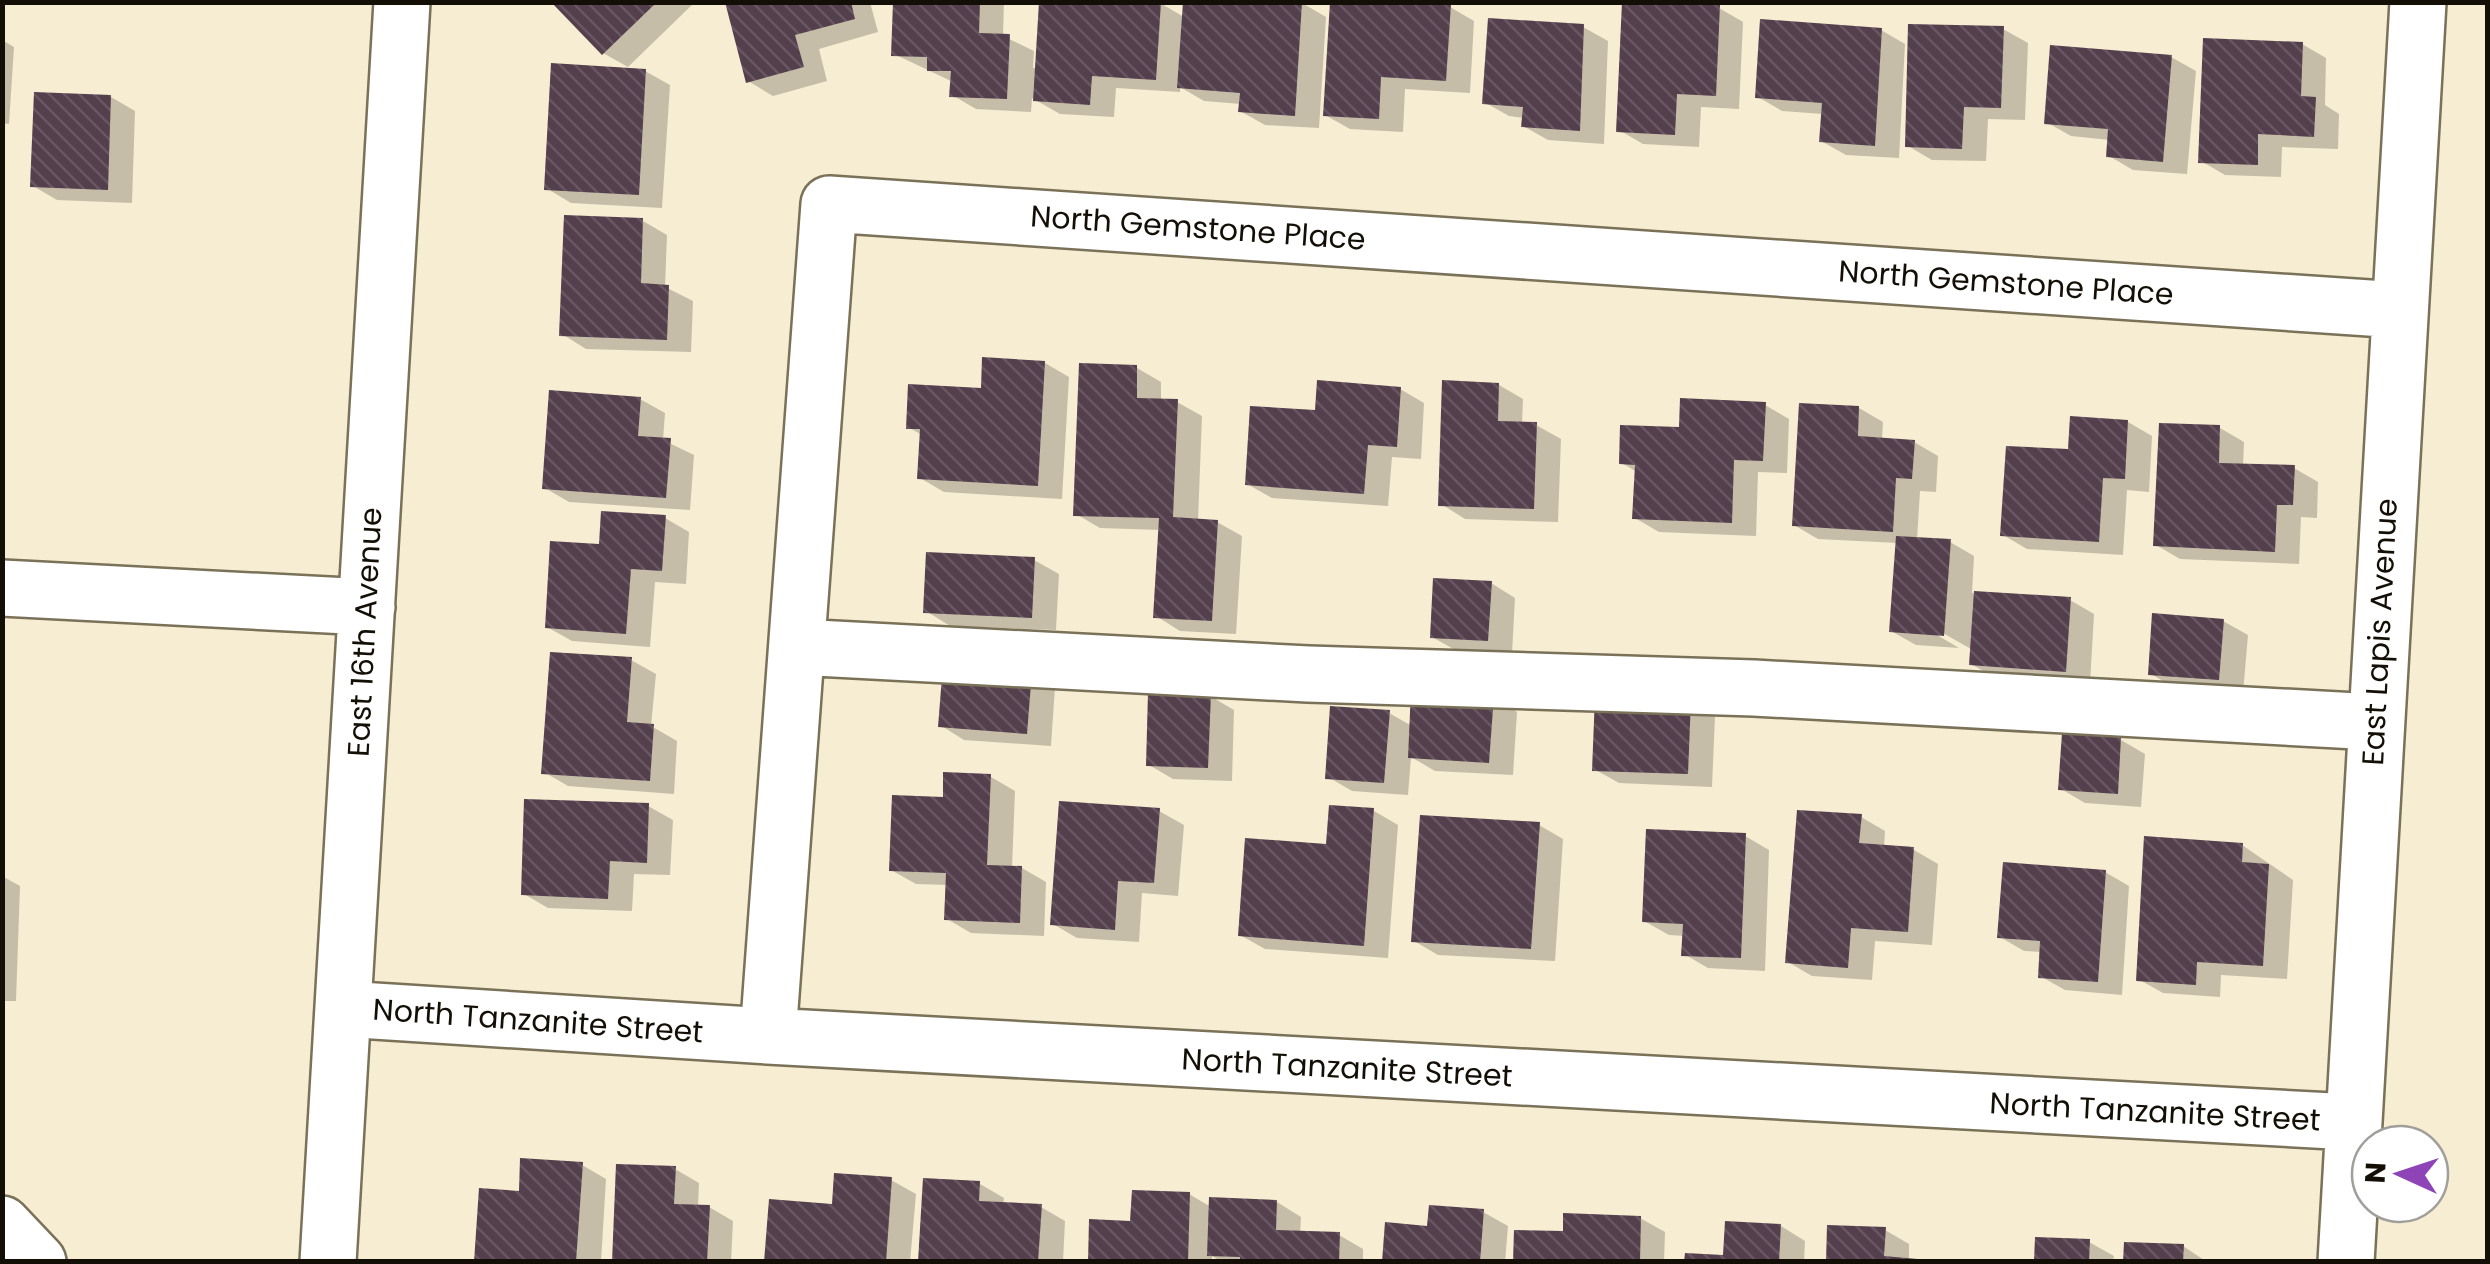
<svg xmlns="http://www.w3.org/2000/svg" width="2490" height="1264" viewBox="0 0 2490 1264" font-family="Poppins,sans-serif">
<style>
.shadow{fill:#0003}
.building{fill:url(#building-back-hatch)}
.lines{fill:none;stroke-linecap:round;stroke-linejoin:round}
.minor-casing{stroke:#7a7159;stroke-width:60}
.minor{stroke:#fff;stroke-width:55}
.labels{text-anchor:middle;stroke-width:10;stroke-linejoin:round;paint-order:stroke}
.street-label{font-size:30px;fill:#130f06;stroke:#fff}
</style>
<defs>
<pattern id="building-back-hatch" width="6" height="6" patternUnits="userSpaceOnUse" patternTransform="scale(2.5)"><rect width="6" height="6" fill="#543f4d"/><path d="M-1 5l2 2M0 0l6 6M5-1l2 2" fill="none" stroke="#685762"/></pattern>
</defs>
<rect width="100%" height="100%" fill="#f7edd2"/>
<path class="shadow" d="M 554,2 L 693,2 L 694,3 L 628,67 L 603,53 Z
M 728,2 L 870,2 L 878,32 L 819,49 L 827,81 L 773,96 L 748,81 Z
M 896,2 L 1004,2 L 1003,36 L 1034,51 L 1033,68 L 1038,68 L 1160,3 L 1184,17 L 1302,3 L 1326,17 L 1319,128 L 1265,125 L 1240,111 L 1241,104 L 1204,101 L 1180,87 L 1180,92 L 1116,88 L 1114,117 L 1060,114 L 1032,98 L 1031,112 L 976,109 L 952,95 L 953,82 L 894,54 Z
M 1333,2 L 1450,7 L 1474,21 L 1470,93 L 1405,89 L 1403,132 L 1350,129 L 1325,115 Z
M 1719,8 L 1743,22 L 1739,109 L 1701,107 L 1699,147 L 1643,144 L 1619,130 Z
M 1583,27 L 1608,41 L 1604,144 L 1548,140 L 1523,126 L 1524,118 L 1509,116 L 1484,102 Z
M 2003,29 L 2028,43 L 2025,120 L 1988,119 L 1986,161 L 1932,160 L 1908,146 Z
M 1881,30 L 1905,44 L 1899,158 L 1846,155 L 1821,141 L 1823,114 L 1782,111 L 1758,97 Z
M 2,40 L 14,47 L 9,124 L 2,123 Z
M 2302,44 L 2326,58 L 2325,105 L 2339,114 L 2338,149 L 2282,147 L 2281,177 L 2225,175 L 2201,161 Z
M 2171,57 L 2196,71 L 2187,174 L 2133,170 L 2109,156 L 2110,140 L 2071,136 L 2046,122 Z
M 645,71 L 670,85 L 662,208 L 571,203 L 546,188 Z
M 111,97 L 135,111 L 132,203 L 57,200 L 33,186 Z
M 643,221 L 667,235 L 665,287 L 693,301 L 691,352 L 586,349 L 562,334 Z
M 1045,363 L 1069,377 L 1062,499 L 944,492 L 920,478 L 922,435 L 908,427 Z
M 1137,368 L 1161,382 L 1161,401 L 1177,402 L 1202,416 L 1198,521 L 1217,522 L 1242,536 L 1236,634 L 1180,631 L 1156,616 L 1161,530 L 1100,528 L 1076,514 Z
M 1499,385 L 1523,399 L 1522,424 L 1536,425 L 1561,439 L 1558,522 L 1465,519 L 1441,504 Z
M 1400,389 L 1424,403 L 1421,459 L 1392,457 L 1388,506 L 1272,498 L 1247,484 L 1318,413 Z
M 640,399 L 665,413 L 663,440 L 694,455 L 690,510 L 569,502 L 545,488 Z
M 1765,405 L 1789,419 L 1787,473 L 1758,472 L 1756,536 L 1659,532 L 1635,518 L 1637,472 L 1622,463 L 1681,430 Z
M 1859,408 L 1883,422 L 1882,440 L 1914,442 L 1938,456 L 1936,492 L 1920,491 L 1917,540 L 1950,542 L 1974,556 L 1972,593 L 2070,600 L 2094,614 L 2090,684 L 1996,678 L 1971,664 L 1971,649 L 1934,628 L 1932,632 L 1959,648 L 1916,645 L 1891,631 L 1898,543 L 1818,539 L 1794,525 Z
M 2128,422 L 2152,436 L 2149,492 L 2127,490 L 2123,555 L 2027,549 L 2003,535 L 2070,452 Z
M 2220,428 L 2244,442 L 2243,466 L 2294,468 L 2318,482 L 2317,518 L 2301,517 L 2299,564 L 2180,559 L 2156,545 Z
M 665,518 L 689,532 L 686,584 L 655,582 L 650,647 L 572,641 L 547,627 L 602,547 Z
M 1034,560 L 1059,574 L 1056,630 L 950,626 L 926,611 Z
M 1491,583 L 1515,598 L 1512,654 L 1457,651 L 1432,637 Z
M 2223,621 L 2248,635 L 2243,693 L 2175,688 L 2151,674 Z
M 631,660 L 656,674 L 651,726 L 677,741 L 674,794 L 568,786 L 544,772 Z
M 945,666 L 1055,687 L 1051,746 L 964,740 L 940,725 Z
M 1210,696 L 1234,710 L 1232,781 L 1173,779 L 1149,765 Z
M 1493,697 L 1517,712 L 1513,775 L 1435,771 L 1411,757 L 1408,795 L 1352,791 L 1328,777 L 1389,713 L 1412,726 Z
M 1690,702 L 1715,716 L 1712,787 L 1619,783 L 1594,769 Z
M 2121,740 L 2145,754 L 2141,807 L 2085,803 L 2061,789 Z
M 991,777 L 1015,791 L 1012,868 L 1022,868 L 1046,882 L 1044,936 L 971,933 L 947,919 L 948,885 L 916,884 L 891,870 L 945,800 Z
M 648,806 L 673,820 L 670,875 L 634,874 L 632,911 L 548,908 L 524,894 Z
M 1159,811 L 1184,825 L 1178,896 L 1142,893 L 1139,942 L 1077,938 L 1053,924 Z
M 1374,811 L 1398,825 L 1388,958 L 1265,949 L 1240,935 Z
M 1861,817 L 1885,831 L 1884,848 L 1914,850 L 1938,864 L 1932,945 L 1875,941 L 1872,980 L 1812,976 L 1788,962 Z
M 1539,825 L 1563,839 L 1555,961 L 1438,955 L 1414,941 Z
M 1745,836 L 1769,850 L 1765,971 L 1708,968 L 1684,954 L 1685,936 L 1669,935 L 1644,921 Z
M 2242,845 L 2293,880 L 2287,979 L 2221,975 L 2220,997 L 2163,993 L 2138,979 Z
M 2105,872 L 2129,886 L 2122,995 L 2065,990 L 2040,976 L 2042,952 L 2024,951 L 2000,937 Z
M 2,876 L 20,886 L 16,1001 L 2,1001 Z
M 582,1165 L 606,1179 L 601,1262 L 477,1262 L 521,1194 Z
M 675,1169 L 699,1183 L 698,1207 L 709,1207 L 733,1221 L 731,1262 L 615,1262 Z
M 891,1180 L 916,1194 L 910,1262 L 767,1262 Z
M 980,1184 L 1004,1198 L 1003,1205 L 1041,1207 L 1065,1221 L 1063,1262 L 920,1262 Z
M 1189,1194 L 1211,1207 L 1277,1202 L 1301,1217 L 1300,1234 L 1339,1235 L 1363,1249 L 1363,1262 L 1222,1262 L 1212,1256 L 1212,1262 L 1090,1262 L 1133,1223 Z
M 1483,1212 L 1508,1226 L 1505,1262 L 1385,1262 Z
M 1640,1218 L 1665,1232 L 1664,1262 L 1516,1262 L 1566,1234 Z
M 1781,1226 L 1805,1241 L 1804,1262 L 1687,1262 L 1726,1258 Z
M 1885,1230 L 1909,1244 L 1909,1259 L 1948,1262 L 1828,1262 Z
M 2089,1242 L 2114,1256 L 2113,1262 L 2036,1262 Z
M 2183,1246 L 2207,1262 L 2126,1262 Z"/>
<path class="building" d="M 551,2 L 657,2 L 602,55 Z
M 725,2 L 851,2 L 855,19 L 795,35 L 804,67 L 746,83 Z
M 893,2 L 980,2 L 979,33 L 1010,34 L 1007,99 L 949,97 L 951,71 L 927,71 L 927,57 L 891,56 Z
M 1039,2 L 1161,2 L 1156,80 L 1092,76 L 1090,105 L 1033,101 Z
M 1183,2 L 1302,2 L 1295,116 L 1238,112 L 1240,93 L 1177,88 Z
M 1330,2 L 1451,4 L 1446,81 L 1381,77 L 1379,119 L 1323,116 Z
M 1622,2 L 1720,5 L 1716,96 L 1677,94 L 1675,135 L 1616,132 Z
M 1488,18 L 1584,24 L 1580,131 L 1521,127 L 1523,107 L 1482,104 Z
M 1760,19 L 1882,28 L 1875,146 L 1819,142 L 1822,103 L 1755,98 Z
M 1908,24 L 2004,26 L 2001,108 L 1964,107 L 1962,149 L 1905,147 Z
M 2203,38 L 2303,42 L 2301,96 L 2316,97 L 2314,137 L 2258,134 L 2258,165 L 2198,163 Z
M 2050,45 L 2172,55 L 2163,162 L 2106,157 L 2108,129 L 2044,124 Z
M 551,63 L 646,69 L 639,195 L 544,190 Z
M 34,92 L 111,95 L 108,190 L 30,187 Z
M 564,215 L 643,218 L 641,283 L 669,285 L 667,340 L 559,336 Z
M 982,357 L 1045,361 L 1038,486 L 917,479 L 920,429 L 906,429 L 908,384 L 981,388 Z
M 1079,363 L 1137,365 L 1137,398 L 1178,399 L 1173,517 L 1218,520 L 1212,621 L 1153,618 L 1159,518 L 1073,516 Z
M 1317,380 L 1401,387 L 1397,447 L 1368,445 L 1364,494 L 1245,485 L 1250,406 L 1315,410 Z
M 1442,380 L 1499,383 L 1498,421 L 1537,422 L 1534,509 L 1438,506 Z
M 549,390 L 641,397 L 638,436 L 671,438 L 666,498 L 542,489 Z
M 1680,398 L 1766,402 L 1763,461 L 1734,460 L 1732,523 L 1632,519 L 1635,465 L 1619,464 L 1620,425 L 1679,427 Z
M 1799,403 L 1859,406 L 1858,436 L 1915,440 L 1912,479 L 1896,478 L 1893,532 L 1792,526 Z
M 2070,416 L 2128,420 L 2125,479 L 2103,478 L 2099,542 L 2000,536 L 2006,446 L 2068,449 Z
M 2159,423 L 2220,425 L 2219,463 L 2295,465 L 2293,505 L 2277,505 L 2275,552 L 2153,546 Z
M 601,511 L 666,515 L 662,571 L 631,569 L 626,634 L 545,628 L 550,541 L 599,544 Z
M 1896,536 L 1951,539 L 1944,636 L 1889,632 Z
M 926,552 L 1035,557 L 1032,618 L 923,613 Z
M 1433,578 L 1492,581 L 1488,641 L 1430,638 Z
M 1974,591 L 2071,597 L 2066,672 L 1969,665 Z
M 2152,613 L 2224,619 L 2219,680 L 2148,675 Z
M 550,652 L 632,657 L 627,722 L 654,724 L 650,781 L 541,774 Z
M 943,664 L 1032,671 L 1027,734 L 938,727 Z
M 1411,690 L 1494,695 L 1489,763 L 1408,758 Z
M 1148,692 L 1211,694 L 1208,768 L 1146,766 Z
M 1595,696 L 1691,700 L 1688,774 L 1592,771 Z
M 1330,706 L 1390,710 L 1384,783 L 1325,779 Z
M 2062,733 L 2121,737 L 2118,794 L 2058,790 Z
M 943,772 L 991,774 L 987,865 L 1022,866 L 1020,923 L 944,920 L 946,873 L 889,871 L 892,795 L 943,797 Z
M 524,799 L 649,803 L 647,863 L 610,861 L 608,899 L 521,895 Z
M 1059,801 L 1160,808 L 1154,883 L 1118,881 L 1115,930 L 1050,925 Z
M 1329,805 L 1374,808 L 1364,946 L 1238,936 L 1245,838 L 1326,844 Z
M 1797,810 L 1862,814 L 1859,843 L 1914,847 L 1908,932 L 1851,928 L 1848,968 L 1785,963 Z
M 1420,815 L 1540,822 L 1531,949 L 1411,942 Z
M 1646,829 L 1746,833 L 1741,958 L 1681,956 L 1683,924 L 1642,922 Z
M 2144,836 L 2243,843 L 2242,862 L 2269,864 L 2263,966 L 2197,962 L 2196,985 L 2136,981 Z
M 2003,862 L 2106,870 L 2098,982 L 2038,978 L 2040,941 L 1997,938 Z
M 520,1158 L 583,1162 L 576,1262 L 474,1262 L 479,1188 L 519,1191 Z
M 616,1164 L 676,1166 L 674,1204 L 710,1205 L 707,1262 L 612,1262 Z
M 834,1173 L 892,1177 L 886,1262 L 764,1262 L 769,1199 L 832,1204 Z
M 923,1178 L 980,1181 L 979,1201 L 1042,1204 L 1038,1262 L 918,1262 Z
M 1132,1190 L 1190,1192 L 1188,1262 L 1088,1262 L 1089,1219 L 1130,1221 Z
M 1209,1197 L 1277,1200 L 1276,1230 L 1340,1232 L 1339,1262 L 1240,1262 L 1240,1257 L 1207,1256 Z
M 1429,1205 L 1484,1209 L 1480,1262 L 1382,1262 L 1385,1222 L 1427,1226 Z
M 1563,1213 L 1641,1216 L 1640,1262 L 1513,1262 L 1514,1230 L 1563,1231 Z
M 1725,1221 L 1781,1224 L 1779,1262 L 1684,1262 L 1685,1253 L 1723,1255 Z
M 1827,1225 L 1886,1227 L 1884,1256 L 1951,1262 L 1826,1262 Z
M 2035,1237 L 2090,1239 L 2089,1262 L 2034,1262 Z
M 2124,1242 L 2184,1244 L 2183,1262 L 2123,1262 Z"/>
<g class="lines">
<g class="minor-casing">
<path id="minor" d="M 2,588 L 367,607
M 797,647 L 1308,674 L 1754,688 L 2375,722
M 343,1009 L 768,1036 L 2351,1122
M 768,1036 L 829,204 L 2399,310
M 2,1224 L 38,1262
M 328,1262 L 402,2
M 2346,1262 L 2418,2"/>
</g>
<use href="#minor" class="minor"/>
</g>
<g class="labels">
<g class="street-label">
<text transform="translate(1198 228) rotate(4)" y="10">North Gemstone Place</text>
<text transform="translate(2006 283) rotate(4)" y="10">North Gemstone Place</text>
<text transform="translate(365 632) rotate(-87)" y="10">East 16th Avenue</text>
<text transform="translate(2380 632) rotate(-87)" y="10">East Lapis Avenue</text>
<text transform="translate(538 1021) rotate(4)" y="10">North Tanzanite Street</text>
<text transform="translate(1347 1068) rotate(3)" y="10">North Tanzanite Street</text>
<text transform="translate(2155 1112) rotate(3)" y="10">North Tanzanite Street</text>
</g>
</g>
<rect width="2490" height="1264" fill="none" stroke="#130f06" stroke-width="10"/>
<g transform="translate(2400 1174) rotate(273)"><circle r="48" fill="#ffffff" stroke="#a19f9b" stroke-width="2.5"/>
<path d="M0-8L18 38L0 25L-18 38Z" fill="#8e44b7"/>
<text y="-15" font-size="28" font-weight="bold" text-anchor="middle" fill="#130f06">N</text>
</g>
</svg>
